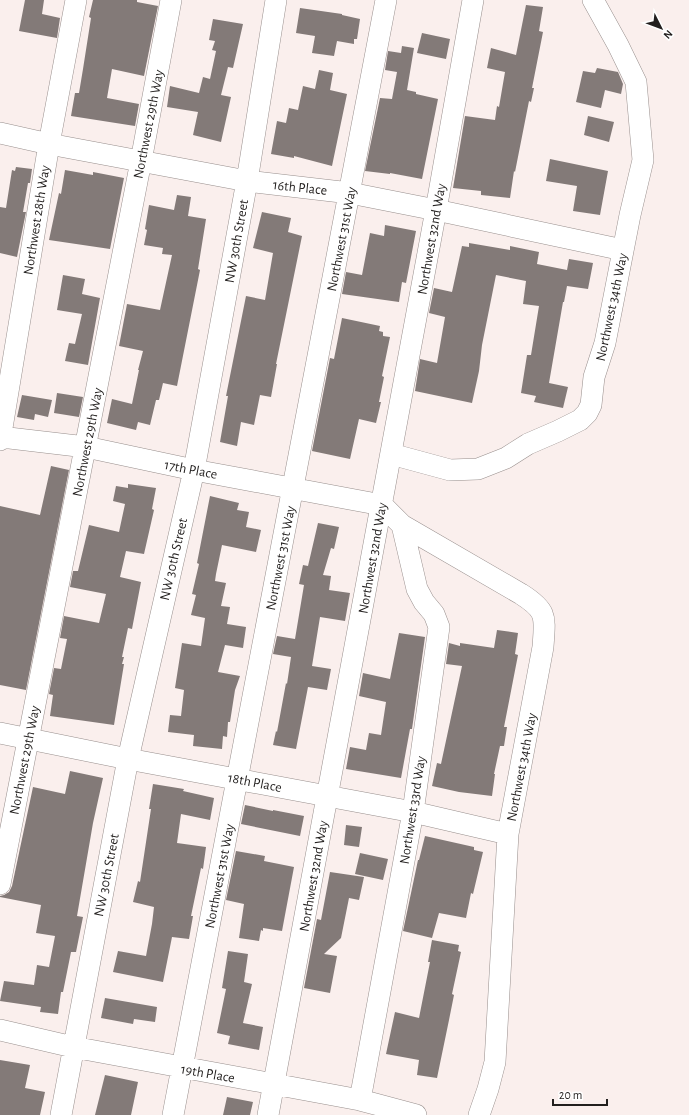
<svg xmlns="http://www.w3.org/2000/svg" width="689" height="1115" viewBox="0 0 689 1115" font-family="'Alegreya Sans',sans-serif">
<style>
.building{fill:#837a78}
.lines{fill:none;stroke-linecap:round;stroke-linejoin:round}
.minor-casing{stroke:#988f8d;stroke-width:22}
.minor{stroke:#fff;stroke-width:21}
.labels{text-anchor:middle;stroke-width:3;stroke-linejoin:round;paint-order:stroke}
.street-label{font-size:14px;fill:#221f1e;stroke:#fff}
</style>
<rect width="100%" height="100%" fill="#faefed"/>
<path class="building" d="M 25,0 L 44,0 L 42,14 L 60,18 L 57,38 L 19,31 Z
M 93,0 L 137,0 L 137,2 L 158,6 L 144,76 L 112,69 L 107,98 L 139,104 L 135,126 L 71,116 L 75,93 L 79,93 L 83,69 L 91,18 L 89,17 Z
M 526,5 L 543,7 L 539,31 L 543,32 L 532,88 L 534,88 L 531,102 L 529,101 L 515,172 L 514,171 L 510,198 L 481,195 L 481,191 L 453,188 L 465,116 L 495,120 L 497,106 L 499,107 L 505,72 L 487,68 L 491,48 L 516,55 Z
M 300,8 L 342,14 L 342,15 L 360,19 L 357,39 L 354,39 L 354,44 L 337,41 L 334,56 L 312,53 L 315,36 L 296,33 Z
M 213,19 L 243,24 L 233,68 L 228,67 L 221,95 L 231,97 L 221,142 L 193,135 L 198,112 L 167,107 L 170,86 L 199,93 L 203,77 L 210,79 L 216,51 L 212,50 L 215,41 L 209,40 Z
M 422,33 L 450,39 L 446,59 L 417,53 Z
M 402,46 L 414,48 L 407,90 L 416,92 L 416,94 L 438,99 L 422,179 L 390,173 L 390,174 L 365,171 L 380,98 L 392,99 L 397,72 L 385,70 L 388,51 L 401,53 Z
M 597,68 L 618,72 L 623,84 L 621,94 L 605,90 L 601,108 L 576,102 L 583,71 L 595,73 Z
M 319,70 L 333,73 L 330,90 L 347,94 L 332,166 L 294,156 L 294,158 L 271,154 L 277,121 L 286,123 L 289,108 L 298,110 L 303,86 L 315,89 Z
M 588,116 L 614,122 L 609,142 L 584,135 Z
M 550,159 L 608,171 L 600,215 L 573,211 L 577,186 L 546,181 Z
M 16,167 L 32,169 L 30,183 L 28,183 L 23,212 L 26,212 L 17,257 L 0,253 L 0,207 L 6,208 L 12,170 L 15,171 Z
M 65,170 L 93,175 L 93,172 L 124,178 L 110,249 L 49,240 L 59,193 L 61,194 Z
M 177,195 L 191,197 L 188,216 L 206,219 L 198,269 L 200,270 L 177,386 L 163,383 L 159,400 L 156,400 L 150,425 L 138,422 L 136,430 L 107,423 L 112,399 L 132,404 L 139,370 L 138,370 L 143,351 L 119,346 L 127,304 L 160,310 L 172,255 L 162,254 L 163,248 L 144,245 L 147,230 L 145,229 L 149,205 L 174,210 Z
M 262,212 L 291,218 L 288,232 L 302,236 L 276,364 L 277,364 L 271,397 L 260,395 L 254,425 L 241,422 L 237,446 L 220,442 L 228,396 L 226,396 L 246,296 L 265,300 L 273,253 L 253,248 Z
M 385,225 L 416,231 L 406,283 L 402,282 L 399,302 L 342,294 L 346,272 L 362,275 L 370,233 L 384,236 Z
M 469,243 L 510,250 L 510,246 L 539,252 L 537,264 L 567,270 L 569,259 L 593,263 L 588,289 L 567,286 L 564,302 L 563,302 L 549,383 L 568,387 L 563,408 L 534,402 L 536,396 L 521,393 L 527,355 L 531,355 L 539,306 L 523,304 L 526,281 L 496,275 L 482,345 L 479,371 L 472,403 L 415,391 L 420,359 L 437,363 L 445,317 L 429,313 L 434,288 L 452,292 L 462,246 L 469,247 Z
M 63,275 L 85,279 L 82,294 L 100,298 L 88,365 L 65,361 L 69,343 L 75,344 L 82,314 L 57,310 Z
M 342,318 L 380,326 L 379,331 L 383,332 L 383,336 L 390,337 L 382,376 L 384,377 L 379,402 L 381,402 L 376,423 L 359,419 L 350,459 L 312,451 L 330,358 L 334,359 Z
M 57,393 L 83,397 L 79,417 L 54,413 Z
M 22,395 L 52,400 L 48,417 L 35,414 L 34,420 L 17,417 Z
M 51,466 L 69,470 L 26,690 L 0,685 L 0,506 L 40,515 Z
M 128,484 L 156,488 L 152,509 L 154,510 L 144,554 L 126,551 L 120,577 L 141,582 L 132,629 L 128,628 L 122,657 L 124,657 L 122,664 L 124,664 L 114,725 L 50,716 L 53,695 L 49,694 L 54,668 L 61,669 L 67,639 L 60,638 L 64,616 L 99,623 L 106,594 L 70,587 L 73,571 L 78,571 L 89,525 L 119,532 L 125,504 L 113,501 L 116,486 L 128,488 Z
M 210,496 L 239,503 L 237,510 L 249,512 L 246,527 L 261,530 L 256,552 L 222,545 L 216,574 L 215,581 L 226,583 L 221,606 L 230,607 L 227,624 L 246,627 L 243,648 L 225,645 L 218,672 L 240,676 L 235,690 L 230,722 L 228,722 L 227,737 L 223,736 L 222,749 L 193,746 L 194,735 L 168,732 L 170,715 L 181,716 L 184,690 L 175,688 L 182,643 L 201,646 L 205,618 L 191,615 L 196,595 L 192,594 L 199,564 L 197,563 Z
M 318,523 L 339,527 L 334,549 L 331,548 L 323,575 L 331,576 L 329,590 L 350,593 L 345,621 L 320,617 L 312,666 L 331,669 L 327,690 L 308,687 L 296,749 L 273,745 L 276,731 L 277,732 L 286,683 L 287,684 L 291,657 L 273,654 L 277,636 L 295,639 L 304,585 L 299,584 L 303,565 L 308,566 Z
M 497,630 L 518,633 L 515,654 L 518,655 L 504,727 L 507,727 L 504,746 L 500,746 L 494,774 L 495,774 L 492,796 L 459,792 L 432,786 L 437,763 L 441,764 L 462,666 L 446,664 L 449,643 L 460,646 L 460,643 L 494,648 Z
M 399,633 L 425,637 L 412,729 L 410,729 L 401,778 L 346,769 L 350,747 L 366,750 L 369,733 L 381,735 L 386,702 L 359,696 L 363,673 L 390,679 Z
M 70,771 L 103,778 L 93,823 L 77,916 L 83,917 L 76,952 L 71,952 L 63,992 L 61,992 L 58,1014 L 40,1012 L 41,1007 L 0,1001 L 4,981 L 34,985 L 37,965 L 49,967 L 55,936 L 36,933 L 41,905 L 0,897 L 0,896 L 4,895 L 9,892 L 12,886 L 33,787 L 65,794 Z
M 153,784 L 184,789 L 183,791 L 214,798 L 210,820 L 181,814 L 177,843 L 206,847 L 203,869 L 201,868 L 191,916 L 193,916 L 189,939 L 172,937 L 163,982 L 113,972 L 118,951 L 146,956 L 152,924 L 154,907 L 133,902 L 138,881 L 140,882 L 151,809 L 149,809 Z
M 245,805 L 273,811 L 273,810 L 304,816 L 300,836 L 241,824 Z
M 346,825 L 362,827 L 359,847 L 344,845 Z
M 425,836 L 474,847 L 474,850 L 483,852 L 473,894 L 471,893 L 466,918 L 439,913 L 432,938 L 403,931 L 418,860 L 419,860 Z
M 236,851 L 265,856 L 264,861 L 294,867 L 282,931 L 263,928 L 263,931 L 261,930 L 259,941 L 239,938 L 244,904 L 226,900 Z
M 360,853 L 388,859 L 383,880 L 355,874 Z
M 330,872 L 364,877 L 359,900 L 349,898 L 341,938 L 324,954 L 337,956 L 330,993 L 304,988 L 317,919 L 321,920 Z
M 432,940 L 459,945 L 458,951 L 461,952 L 452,994 L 454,995 L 449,1020 L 437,1078 L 417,1075 L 419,1060 L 386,1054 L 395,1012 L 419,1018 L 430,962 L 428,962 Z
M 228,951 L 248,954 L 244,982 L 252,984 L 243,1023 L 263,1027 L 259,1050 L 228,1044 L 230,1036 L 217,1033 L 226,989 L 222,988 Z
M 105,998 L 157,1007 L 155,1022 L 134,1019 L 133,1024 L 101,1018 Z
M 0,1060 L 30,1065 L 25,1088 L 45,1092 L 40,1115 L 0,1115 Z
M 105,1075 L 138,1082 L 131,1115 L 95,1115 Z
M 227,1097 L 253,1102 L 250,1115 L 223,1115 Z"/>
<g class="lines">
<g class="minor-casing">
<path id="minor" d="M 0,133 L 49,144 L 247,181 L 350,193 L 436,210 L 623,250
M 0,437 L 86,447 L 194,470 L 382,505 L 402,525 L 521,594 C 548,611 545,617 543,647 L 508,834 L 495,1062 L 488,1089 L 479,1115
M 0,440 L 49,144 L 76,0
M 391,454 L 450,470 L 478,469 L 506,458 L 528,444 L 558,431 L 580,420 L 587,413 L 591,405 L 594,377 L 605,343 L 630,215 L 643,160 L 636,82 L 618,45 L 593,0
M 0,733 L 128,759 L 413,812 L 508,834
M 0,884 L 141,161 L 171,0
M 0,1030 L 73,1047 L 360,1100 L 416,1115
M 360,1100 L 413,812 L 439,627 L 434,614 L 424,602 L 417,589 L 402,525
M 61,1115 L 128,759 L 194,470 L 247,181 L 276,0
M 173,1115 L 386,0
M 268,1115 L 436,210 L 473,0"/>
</g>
<use href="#minor" class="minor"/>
</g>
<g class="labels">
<g class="street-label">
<text transform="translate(148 124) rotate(-79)" y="5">Northwest 29th Way</text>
<text transform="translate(300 187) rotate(6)" y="5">16th Place</text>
<text transform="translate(36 220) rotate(-81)" y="5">Northwest 28th Way</text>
<text transform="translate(341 239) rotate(-79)" y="5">Northwest 31st Way</text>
<text transform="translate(431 239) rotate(-80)" y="5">Northwest 32nd Way</text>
<text transform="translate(236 241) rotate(-80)" y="5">NW 30th Street</text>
<text transform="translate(611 307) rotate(-78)" y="5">Northwest 34th Way</text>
<text transform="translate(87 442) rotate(-79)" y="5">Northwest 29th Way</text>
<text transform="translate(191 469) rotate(11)" y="5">17th Place</text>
<text transform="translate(280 558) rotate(-79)" y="5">Northwest 31st Way</text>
<text transform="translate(372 558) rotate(-80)" y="5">Northwest 32nd Way</text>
<text transform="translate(173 559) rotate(-77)" y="5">NW 30th Street</text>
<text transform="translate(24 760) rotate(-79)" y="5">Northwest 29th Way</text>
<text transform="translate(521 767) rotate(-79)" y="5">Northwest 34th Way</text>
<text transform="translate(255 782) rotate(11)" y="5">18th Place</text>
<text transform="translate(412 810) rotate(-81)" y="5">Northwest 33rd Way</text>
<text transform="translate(106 875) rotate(-79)" y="5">NW 30th Street</text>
<text transform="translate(219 876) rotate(-79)" y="5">Northwest 31st Way</text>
<text transform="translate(313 876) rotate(-80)" y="5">Northwest 32nd Way</text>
<text transform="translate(208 1073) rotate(10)" y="5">19th Place</text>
</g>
</g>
<g transform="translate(661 28) rotate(132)" stroke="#ffffff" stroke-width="3" paint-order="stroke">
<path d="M0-3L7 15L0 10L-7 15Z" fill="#221f1e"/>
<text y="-6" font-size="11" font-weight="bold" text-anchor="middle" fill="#221f1e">N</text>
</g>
<path d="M553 1099v6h54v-6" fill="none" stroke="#221f1e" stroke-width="2"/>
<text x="559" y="1099" font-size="12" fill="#221f1e" stroke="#ffffff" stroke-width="3" paint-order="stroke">20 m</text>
</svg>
